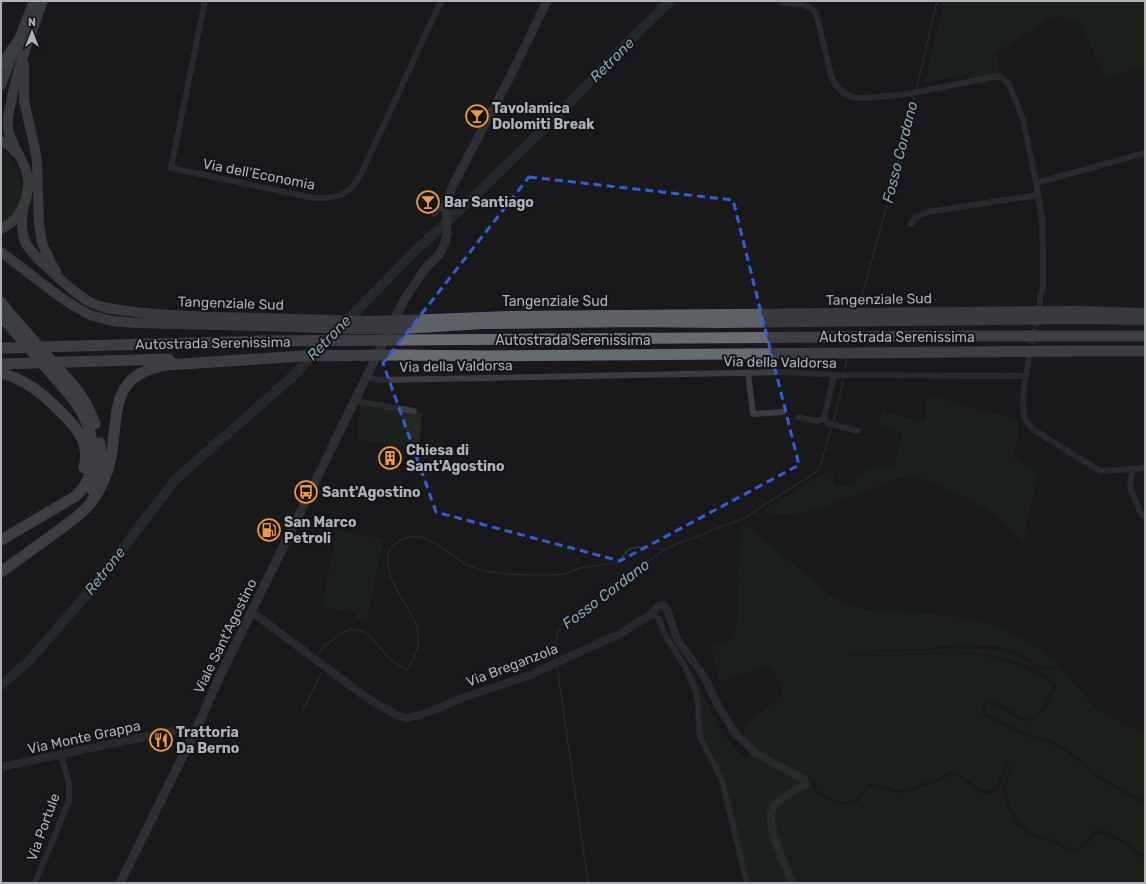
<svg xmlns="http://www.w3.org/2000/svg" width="1146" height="884" viewBox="0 0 1146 884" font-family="Rubik,sans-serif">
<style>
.green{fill:#212921}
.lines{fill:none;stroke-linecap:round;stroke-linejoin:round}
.stream{stroke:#2f3a3f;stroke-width:1.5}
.river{stroke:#2f3a3f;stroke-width:10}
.minor-tunnel{stroke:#36383b;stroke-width:6;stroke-dasharray:6 3;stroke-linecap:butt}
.minor{stroke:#3a3c40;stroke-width:6}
.tertiary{stroke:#3a3c40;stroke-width:8}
.secondary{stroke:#484b50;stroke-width:9}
.trunk{stroke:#5e6268;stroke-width:10}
.motorway{stroke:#666a71;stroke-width:11}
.trunk-bridge{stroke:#5e6268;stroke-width:10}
.motorway-bridge{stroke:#666a71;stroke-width:11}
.marked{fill:none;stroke:#325dd4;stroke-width:3;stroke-dasharray:8 5;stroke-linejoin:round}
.labels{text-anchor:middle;stroke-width:4;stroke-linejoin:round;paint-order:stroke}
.poi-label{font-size:14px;font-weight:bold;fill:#acb2ba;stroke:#141416;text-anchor:start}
.street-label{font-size:14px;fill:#acb2ba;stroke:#141416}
.water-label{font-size:15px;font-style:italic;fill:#84a4b4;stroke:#141416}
</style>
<rect width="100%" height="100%" fill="#19191b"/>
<path class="green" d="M 944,1 L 1145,1 L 1145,70 L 1127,71 L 1105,79 L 1082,25 L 1055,15 L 998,51 L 996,54 L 1001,77 L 969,82 L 968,75 L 965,75 L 925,83 Z
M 1,149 C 27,167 32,207 1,224 Z
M 927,395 L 1018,420 L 1019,430 L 1012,457 L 1038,473 L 1023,542 L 996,515 L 972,500 L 916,476 L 897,479 L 835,503 L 797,515 L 764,513 L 765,509 L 826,472 L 833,474 L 834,487 L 854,485 L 856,475 L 877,465 L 893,469 L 903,433 L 879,425 L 882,411 L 925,423 Z
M 360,405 L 422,413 L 419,447 L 357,440 Z
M 745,526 C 754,529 759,538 766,543 C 780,554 795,565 809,577 C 819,585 828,595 840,601 C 860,612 880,611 902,612 C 922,613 944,615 965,618 C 1000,624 1031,643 1060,663 L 1047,667 L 1039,666 L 1018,652 L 995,646 L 954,645 L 919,649 L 862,650 L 852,651 L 849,655 C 863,656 877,656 892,656 C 911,656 930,653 950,653 C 982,652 1028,664 1053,685 C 1051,693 1047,698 1043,705 C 1025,736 1009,699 985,700 L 981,714 L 1025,736 L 1049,743 L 1066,752 L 1100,780 L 1145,805 L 1145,856 C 1134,847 1112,828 1097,829 C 1089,830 1085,848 1074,848 C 1067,849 1059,842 1052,839 C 1045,837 1038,835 1032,832 C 1016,823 1006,803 1007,785 C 1007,779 1010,771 1012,765 L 1009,761 L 1006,761 L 996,787 L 991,791 L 982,790 L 959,773 L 951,771 L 937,779 L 919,784 L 907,790 L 899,790 L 872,783 L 866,785 L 856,800 L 842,802 L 821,794 L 816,787 L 814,780 L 809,779 L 758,751 L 744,737 L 743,726 L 775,702 L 782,693 L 782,687 L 770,665 L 720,682 L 711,645 L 733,639 L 737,624 L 741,528 Z
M 337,530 L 383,539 L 367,621 L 355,618 L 356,613 L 322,606 Z
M 954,648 L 995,650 L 1016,656 L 1038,669 L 1048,670 L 1059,667 L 1096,709 L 1128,727 L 1145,733 L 1145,802 L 1102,777 L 1068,749 L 1051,740 L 1026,733 L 985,712 L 987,704 L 991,704 C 998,707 1019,721 1024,721 C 1041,724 1054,697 1057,684 C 1012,645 953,652 898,654 C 884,655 869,652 855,654 L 855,652 L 863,651 L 919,651 Z
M 679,652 L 694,674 L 702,690 L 711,712 L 728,741 L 746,760 L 753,752 L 807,782 L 811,783 L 813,789 L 819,796 L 841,805 L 858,803 L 868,788 L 872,787 L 899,793 L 908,793 L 920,787 L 938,782 L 951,775 L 958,776 L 980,793 L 992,795 L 999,789 L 1008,764 L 1011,765 L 1003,785 L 1005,803 L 1016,825 L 1030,835 L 1059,846 L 1068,851 L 1077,852 L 1085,847 L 1098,833 C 1117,838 1129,848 1145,860 L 1145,883 L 750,883 L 725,779 L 704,738 L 702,729 L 701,704 L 698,687 Z"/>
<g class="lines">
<path class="stream" d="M 916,91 L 937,1
M 860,303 L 894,179 L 915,94
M 845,370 L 847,360
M 834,420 L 843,380
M 319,653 L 326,644 L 333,640 L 338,635 L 349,630 L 358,630 L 369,635 L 390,659 L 406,670 C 417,659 421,638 416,624 C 409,608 373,561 394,545 C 420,523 443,550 465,564 C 471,567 479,570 485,571 C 493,573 501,573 509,574 C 527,575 546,576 564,574 C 570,573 575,569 581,568 C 592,565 605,565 617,563 L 629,549 L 639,547 L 665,549
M 556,660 C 555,646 555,630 565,620 L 618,584 L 665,549 L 746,517 L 819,470 L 831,429
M 557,666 L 588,883
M 303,710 L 321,673"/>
<path class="river" d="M 1,685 L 27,663 L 90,591 L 175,480 L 292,377 L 414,252 L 464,206 L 559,114 L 628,42 L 670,1"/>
<path class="minor-tunnel" d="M 1030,353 L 1040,302"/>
<path class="minor" d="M 205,1 L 171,168 L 309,197 C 325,199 342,199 353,186 C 357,182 360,175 363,170 L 441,1
M 782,1 L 784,3 C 796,4 808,3 816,13 L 832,79 L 838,88 L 844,93 L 855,98 L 866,98 L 908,94 L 994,77 L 1001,77 L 1009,84 L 1023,119 L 1036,183 L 1042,219 L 1043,250 L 1043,290 L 1040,295 L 1040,302
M 1036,183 L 1145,153
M 434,214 L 446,204
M 911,224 L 915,218 L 927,212 L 1038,195
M 1029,359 C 1026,372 1019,409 1026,421 C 1027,424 1032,427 1034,430 L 1100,471 L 1132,469 L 1130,488 L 1142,516 L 1145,516
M 748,373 L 753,414 L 783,412
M 367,377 L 379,380 L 785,372 L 834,375 L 1026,376
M 355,401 L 414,411
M 798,417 L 817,421 L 824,418 L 834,375
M 824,418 L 827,423 L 858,431
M 1132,469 L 1145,468
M 653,613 L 659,619 L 665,635 L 685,667 L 695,688 L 698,704 L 699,730 L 701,739 L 722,780 L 747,883
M 35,883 L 69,801 L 69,783 L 61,755"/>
<path class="tertiary" d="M 252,612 L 367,698 L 397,715 L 406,718 L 421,715 L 460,699 L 530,675 L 621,633 L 650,615 L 658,607 L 663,605 L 667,609 L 675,634 L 681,645 L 705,678 L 716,702 L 735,733 L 757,754 L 804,779 L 806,784 C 797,790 786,794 779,801 C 775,804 772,809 771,814 C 769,831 786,867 792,883
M 1,767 L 182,729 L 195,732"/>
<path class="secondary" d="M 120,883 L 195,732 L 219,678 L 404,300 L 425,269 L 439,255 L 445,243 L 447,234 L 446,204 L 452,187 L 511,75 L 547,1"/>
<path class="trunk" d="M 24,64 L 24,101 L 34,144 L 37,162 L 39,224 L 42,243 L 50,261 L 56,271
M 1,85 L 34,1
M 1,141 L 11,147 L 15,152
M 23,208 C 19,240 25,247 48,268 C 61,280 73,292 88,301 C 102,309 120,310 135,312 C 177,317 218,317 260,318
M 1,229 C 18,221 26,205 28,188 C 31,166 11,148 8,128 C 7,120 9,111 11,103 C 17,67 31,35 43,1
M 1,252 L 56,294 L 74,306 L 90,315 L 112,321 L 137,323 L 260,326
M 405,320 L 509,316 L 1078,311 L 1145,313
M 403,329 L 482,324 L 635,322 L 721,323 L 1078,319 L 1145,320"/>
<path class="motorway" d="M 1,66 L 18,41
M 1,302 L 11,315
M 402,340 L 965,336 L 1145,336
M 1,348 L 262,341
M 396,355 L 488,356 L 1079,351 L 1145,351
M 1,364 L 169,359
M 1,373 C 25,379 43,394 60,411 C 69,420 78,429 83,441 C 86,449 86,459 84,468
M 78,391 L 87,405 L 95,424
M 92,490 C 99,474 102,460 100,443
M 1,540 L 76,496 C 106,467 92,420 68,393
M 1,572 C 19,559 37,546 55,533 C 67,524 81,515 90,504 C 101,490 108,473 111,457 C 119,413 109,375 166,365 L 304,356"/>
<path class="trunk-bridge" d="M 260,318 L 364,321 L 405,320
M 260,326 L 354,329 L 403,329"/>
<path class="motorway-bridge" d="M 11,315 L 78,391
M 1,316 L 68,393
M 262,341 L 402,340
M 304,356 L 396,355"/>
</g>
<path d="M0 0H1146V884H0ZM 529,177 L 733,200 L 799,465 L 620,561 L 436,512 L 383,363 Z" fill="#19191b" fill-opacity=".55" fill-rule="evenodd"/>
<path class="marked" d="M 529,177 L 733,200 L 799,465 L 620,561 L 436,512 L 383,363 Z"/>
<defs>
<g id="bar-ring" transform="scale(1.15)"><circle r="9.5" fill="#141416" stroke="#ed9b3f" stroke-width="1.5"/><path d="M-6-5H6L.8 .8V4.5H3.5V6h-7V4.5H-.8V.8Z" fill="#ed9b3f"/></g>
<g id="building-ring" transform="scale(1.15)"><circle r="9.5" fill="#141416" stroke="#ed9b3f" stroke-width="1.5"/><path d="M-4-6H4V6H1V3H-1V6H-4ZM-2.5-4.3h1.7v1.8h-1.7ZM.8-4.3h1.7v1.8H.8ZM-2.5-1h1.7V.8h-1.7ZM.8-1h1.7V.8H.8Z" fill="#ed9b3f"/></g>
<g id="bus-ring" transform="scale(1.15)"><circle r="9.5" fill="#141416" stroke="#ed9b3f" stroke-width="1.5"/><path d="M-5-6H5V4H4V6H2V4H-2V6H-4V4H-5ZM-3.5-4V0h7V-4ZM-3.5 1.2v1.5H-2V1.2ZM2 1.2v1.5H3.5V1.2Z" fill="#ed9b3f"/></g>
<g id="fuel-ring" transform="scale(1.15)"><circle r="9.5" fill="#141416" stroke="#ed9b3f" stroke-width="1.5"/><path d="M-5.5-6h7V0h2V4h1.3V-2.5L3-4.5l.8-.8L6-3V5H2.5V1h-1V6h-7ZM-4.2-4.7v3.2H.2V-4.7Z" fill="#ed9b3f"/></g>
<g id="restaurant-ring" transform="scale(1.15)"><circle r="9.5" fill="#141416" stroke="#ed9b3f" stroke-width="1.5"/><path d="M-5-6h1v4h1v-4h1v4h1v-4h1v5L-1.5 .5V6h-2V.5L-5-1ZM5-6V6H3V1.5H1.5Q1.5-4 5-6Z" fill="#ed9b3f"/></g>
</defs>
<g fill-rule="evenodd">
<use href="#bar-ring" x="477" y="116"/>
<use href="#bar-ring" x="428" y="202"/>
<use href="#building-ring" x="390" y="458"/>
<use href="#bus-ring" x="306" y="492"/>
<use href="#fuel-ring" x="269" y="530"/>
<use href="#restaurant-ring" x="161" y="740"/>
</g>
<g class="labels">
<g class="poi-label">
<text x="492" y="113">Tavolamica<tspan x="492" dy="16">Dolomiti Break</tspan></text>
<text x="444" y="207">Bar Santiago</text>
<text x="406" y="455">Chiesa di<tspan x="406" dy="16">Sant'Agostino</tspan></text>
<text x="322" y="497">Sant'Agostino</text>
<text x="284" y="527">San Marco<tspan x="284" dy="16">Petroli</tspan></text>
<text x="176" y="737">Trattoria<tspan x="176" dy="16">Da Berno</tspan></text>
</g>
<g class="street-label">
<text transform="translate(259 174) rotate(11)" y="5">Via dell'Economia</text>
<text transform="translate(879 299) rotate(-1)" y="5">Tangenziale Sud</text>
<text x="555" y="306">Tangenziale Sud</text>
<text transform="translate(231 303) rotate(2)" y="5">Tangenziale Sud</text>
<text x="897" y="342">Autostrada Serenissima</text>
<text x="573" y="345">Autostrada Serenissima</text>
<text transform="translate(213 343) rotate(-1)" y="5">Autostrada Serenissima</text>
<text transform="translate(780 362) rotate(1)" y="5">Via della Valdorsa</text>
<text transform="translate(456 366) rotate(-1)" y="5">Via della Valdorsa</text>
<text transform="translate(225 636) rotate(-64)" y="5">Viale Sant'Agostino</text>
<text transform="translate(512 665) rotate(-21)" y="5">Via Breganzola</text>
<text transform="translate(84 737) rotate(-12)" y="5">Via Monte Grappa</text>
<text transform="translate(43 827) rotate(-70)" y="5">Via Portule</text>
</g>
<g class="water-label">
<text transform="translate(612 60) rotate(-45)" y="5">Retrone</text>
<text transform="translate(900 152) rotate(-76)" y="5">Fosso Cordano</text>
<text transform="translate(329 338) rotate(-46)" y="5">Retrone</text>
<text transform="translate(105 571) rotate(-52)" y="5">Retrone</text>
<text transform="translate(606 594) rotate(-37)" y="5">Fosso Cordano</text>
</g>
</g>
<rect width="1146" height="884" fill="none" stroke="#acb2ba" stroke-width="4"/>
<g transform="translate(32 32)" stroke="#141416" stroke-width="3" paint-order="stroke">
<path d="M0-3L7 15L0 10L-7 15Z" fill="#acb2ba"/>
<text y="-6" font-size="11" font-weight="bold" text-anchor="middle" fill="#acb2ba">N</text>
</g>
</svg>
